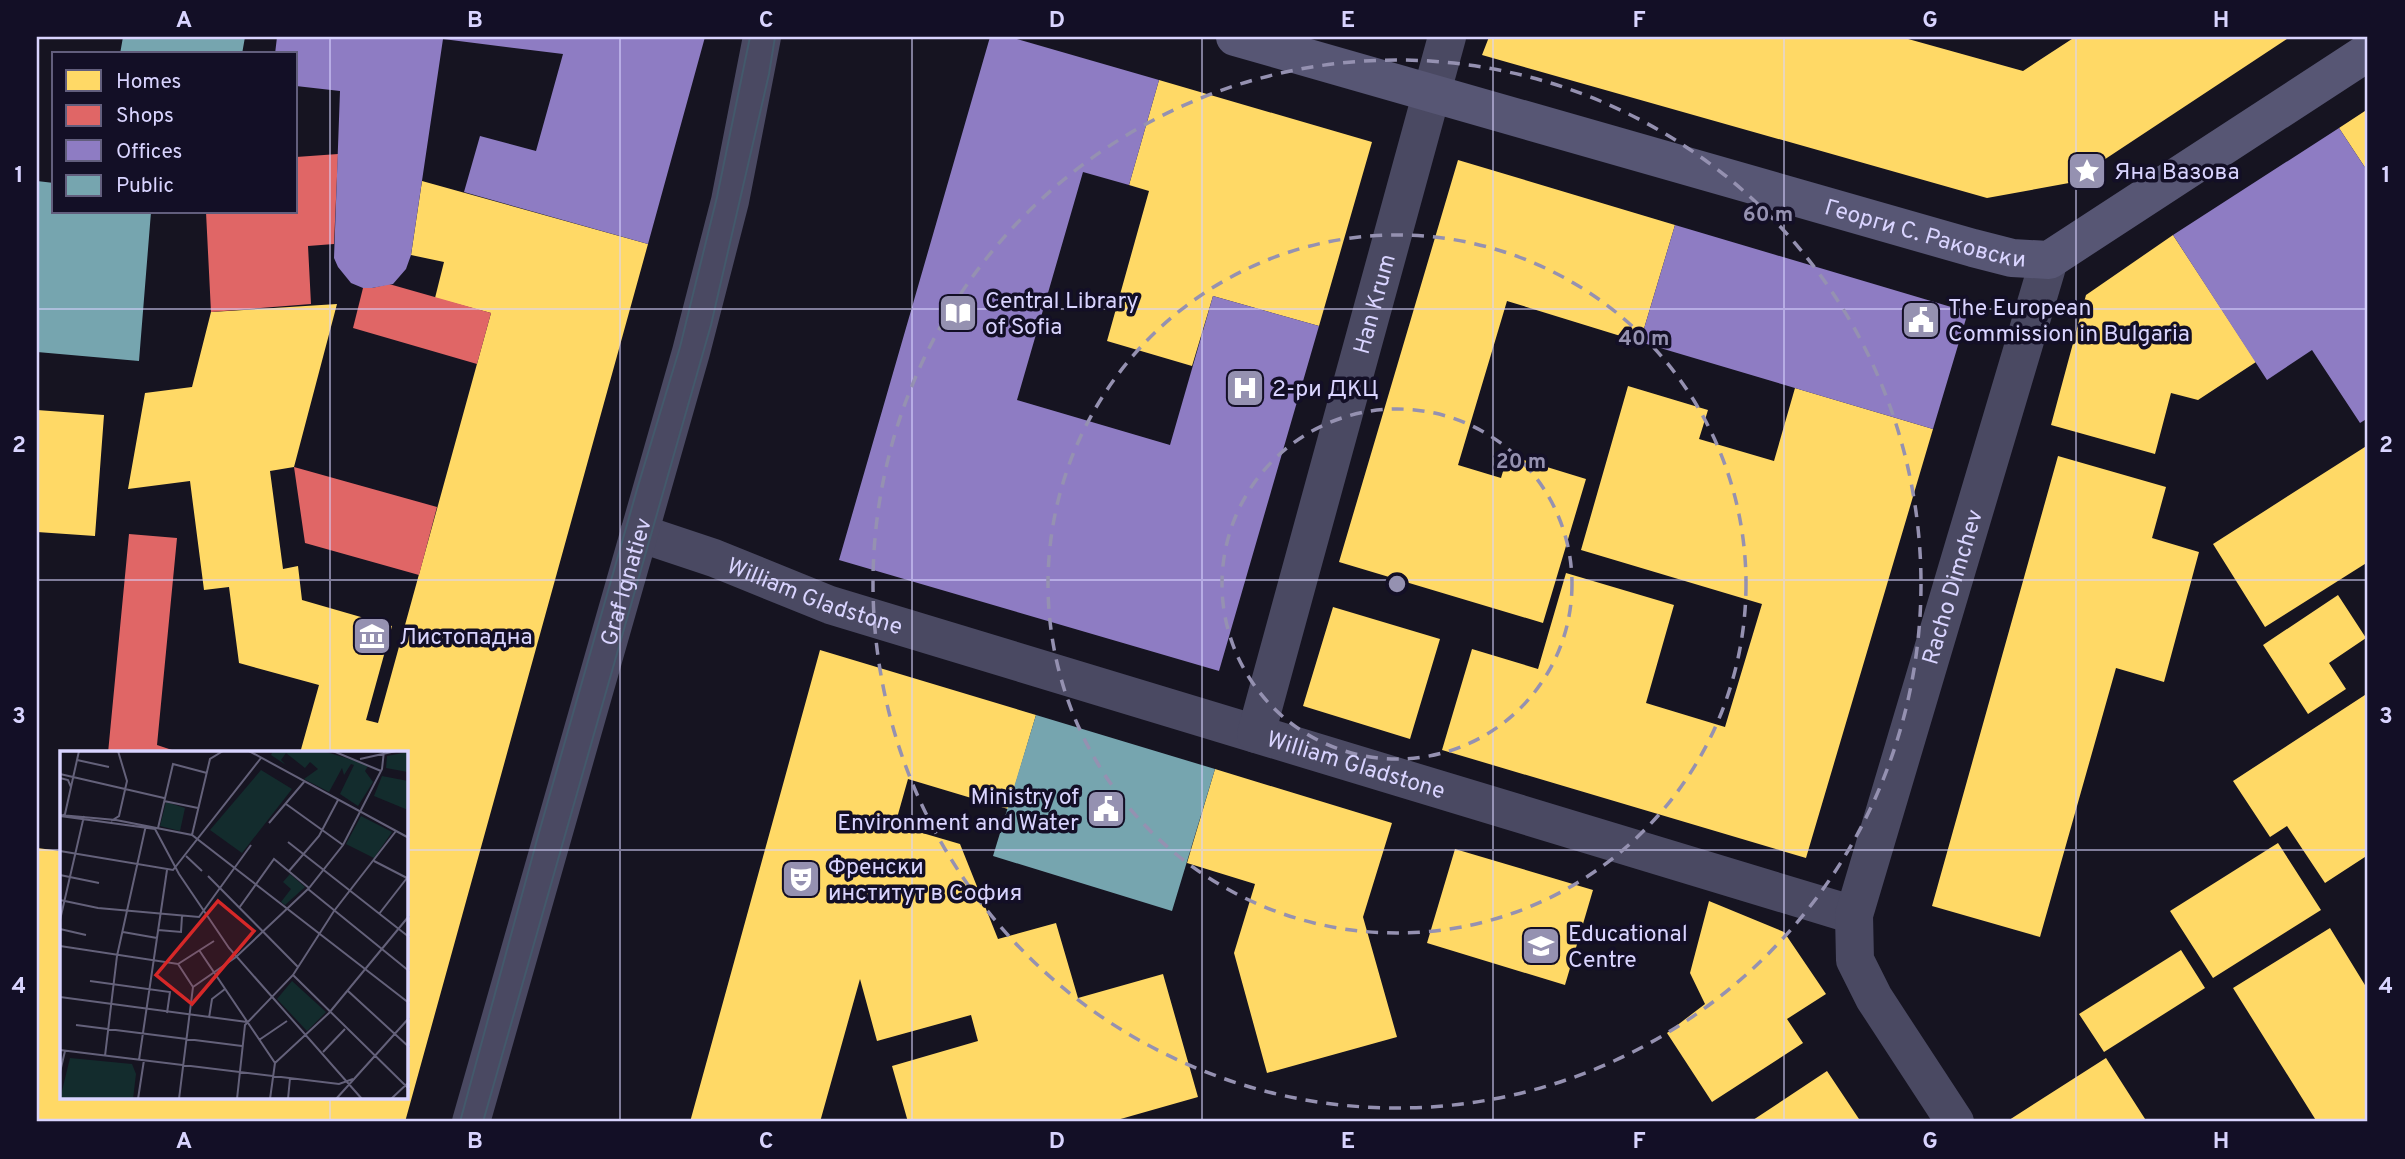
<svg xmlns="http://www.w3.org/2000/svg" width="2405" height="1159" viewBox="0 0 2405 1159" font-family="Overpass,sans-serif">
<style>
.homes{fill:#ffd966}
.shops{fill:#e06666}
.offices{fill:#8e7cc3}
.public{fill:#76a5af}
.lines{fill:none;stroke-linecap:round;stroke-linejoin:round}
.street{stroke:#4a4962;stroke-width:38}
.secondary{stroke:#575674;stroke-width:38}
.tram{stroke:#43596b;stroke-width:2}
.grid{fill:none;stroke:#d9d4ff;stroke-width:2;stroke-opacity:0.55}
.ring{fill:none;stroke:#9591b1;stroke-width:3.5;stroke-dasharray:12 9}
.labels{text-anchor:middle;stroke-width:7;stroke-linejoin:round;paint-order:stroke}
.poi-label{font-size:23px;fill:#d9d4ff;stroke:#130f26;text-anchor:start}
.street-label{font-size:23px;fill:#d9d4ff;stroke:#130f26}
.inset-road{fill:none;stroke:#64617a;stroke-width:2}
.view{fill:#d62828;fill-opacity:0.15;stroke:#d62828;stroke-width:3.5}
.inset-edge{fill:none;stroke:#d9d4ff;stroke-width:3.5}
.centre{fill:#9591b1;stroke:#130f26;stroke-width:3.5}
.ring-label{font-size:21px;text-anchor:middle;font-weight:bold;fill:#9591b1;stroke:#130f26;stroke-width:7;stroke-linejoin:round;paint-order:stroke}
.neatline{fill:none;stroke:#d9d4ff;stroke-width:2.5}
.grid-label{font-size:23px;text-anchor:middle;font-weight:bold;fill:#d9d4ff}
</style>
<rect width="100%" height="100%" fill="#161421"/>
<path class="homes" d="M 1489,37 L 1901,37 L 2023,71 L 2075,37 L 2290,37 L 2069,183 L 1987,198 L 1482,55 Z
M 1159,80 L 1372,142 L 1319,326 L 1213,296 L 1192,366 L 1107,341 L 1149,191 L 1129,185 Z
M 2368,109 L 2368,172 L 2339,128 Z
M 1458,160 L 1675,225 L 1640,342 L 1507,301 L 1458,465 L 1501,478 L 1508,455 L 1586,479 L 1543,623 L 1339,562 Z
M 422,181 L 648,244 L 405,1122 L 37,1122 L 37,848 L 61,851 L 61,1098 L 406,1098 L 406,753 L 300,753 L 319,685 L 239,663 L 229,587 L 204,590 L 190,481 L 128,489 L 145,393 L 192,387 L 211,312 L 337,304 L 294,467 L 270,471 L 283,569 L 298,566 L 302,600 L 392,626 L 366,720 L 378,723 L 491,313 L 435,298 L 444,262 L 411,255 Z
M 2173,235 L 2256,362 L 2198,400 L 2171,393 L 2155,454 L 2051,425 L 2086,295 Z
M 1628,386 L 1708,410 L 1699,439 L 1774,461 L 1795,388 L 1933,429 L 1806,858 L 1442,750 L 1472,649 L 1538,669 L 1566,573 L 1674,605 L 1646,703 L 1725,727 L 1762,604 L 1581,550 Z
M 37,410 L 104,415 L 95,536 L 37,532 Z
M 2368,445 L 2368,562 L 2265,627 L 2213,544 Z
M 2058,456 L 2166,487 L 2152,538 L 2199,552 L 2164,682 L 2116,668 L 2040,937 L 1932,906 Z
M 2338,595 L 2366,638 L 2329,663 L 2346,689 L 2308,714 L 2263,645 Z
M 1333,607 L 1440,639 L 1410,739 L 1303,706 Z
M 820,650 L 1036,715 L 1008,809 L 908,779 L 895,825 L 960,844 L 998,939 L 1056,923 L 1078,998 L 1163,974 L 1198,1097 L 1110,1122 L 908,1122 L 892,1066 L 978,1041 L 971,1015 L 877,1041 L 860,979 L 820,1122 L 690,1122 Z
M 2368,693 L 2368,855 L 2325,883 L 2287,826 L 2270,837 L 2233,781 Z
M 1215,769 L 1392,823 L 1363,917 L 1397,1037 L 1267,1073 L 1234,953 L 1255,884 L 1187,863 Z
M 2278,843 L 2321,910 L 2213,978 L 2170,911 Z
M 1455,849 L 1593,890 L 1565,985 L 1427,943 Z
M 1709,901 L 1784,932 L 1826,994 L 1787,1019 L 1803,1043 L 1712,1102 L 1667,1033 L 1705,1004 L 1690,973 Z
M 2330,928 L 2368,990 L 2368,1122 L 2317,1122 L 2233,988 Z
M 2181,950 L 2205,988 L 2104,1052 L 2079,1014 Z
M 2106,1058 L 2147,1122 L 2006,1122 Z
M 1827,1071 L 1861,1122 L 1750,1122 Z"/>
<path class="shops" d="M 338,154 L 334,244 L 308,246 L 311,304 L 211,312 L 206,212 L 296,212 L 296,157 Z
M 389,284 L 491,313 L 477,364 L 353,328 L 363,288 L 372,288 Z
M 294,467 L 437,507 L 419,575 L 305,543 Z
M 129,534 L 177,538 L 157,745 L 181,753 L 108,753 Z"/>
<path class="offices" d="M 277,37 L 705,37 L 648,244 L 464,192 L 480,136 L 536,151 L 563,54 L 443,39 L 411,255 L 406,269 L 393,284 L 372,288 L 363,288 L 351,283 L 338,267 L 334,258 L 340,91 L 296,86 L 296,54 L 275,54 Z
M 990,37 L 1010,37 L 1159,80 L 1129,185 L 1083,172 L 1017,400 L 1170,445 L 1213,296 L 1319,326 L 1219,671 L 839,560 Z
M 2339,128 L 2368,172 L 2368,418 L 2360,423 L 2312,350 L 2267,380 L 2173,235 Z
M 1675,225 L 1968,312 L 1933,429 L 1640,342 Z"/>
<path class="public" d="M 123,37 L 245,37 L 242,54 L 120,54 Z
M 37,181 L 54,183 L 54,212 L 151,212 L 139,361 L 37,352 Z
M 1036,715 L 1215,769 L 1172,911 L 993,856 Z"/>
<g class="lines">
<g class="street">
<path id="s1" d="M 639,533 L 714,558 L 830,605 L 1854,915"/>
<path id="s2" d="M 1256,734 L 1447,37"/>
<path id="s3" d="M 471,1122 L 691,352 L 730,201 L 762,37"/>
<path id="s4" d="M 1955,1122 L 1874,998 L 1855,960 L 1854,915 L 2049,260"/>
</g>
<path class="secondary" id="s5" d="M 1235,37 L 1973,248 L 2012,258 L 2049,260 L 2368,52"/>
<path class="tram" d="M 460,1122 L 538,836 L 638,486 L 680,347 L 717,197 L 750,37
M 483,1122 L 711,325 L 769,74 L 775,37"/>
</g>
<path class="grid" d="M 330,37 L 330,753M 620,37 L 620,1122M 912,37 L 912,1122M 1202,37 L 1202,1122M 1493,37 L 1493,1122M 1784,37 L 1784,1122M 2076,37 L 2076,1122M 37,309 L 2368,309M 37,580 L 2368,580M 37,850 L 61,850M 406,850 L 2368,850M 330,1098 L 330,1122"/>
<g class="ring">
<circle cx="1397" cy="584" r="175"/>
<circle cx="1397" cy="584" r="349"/>
<circle cx="1397" cy="584" r="524"/>
</g>
<defs>
<g id="sight-square" transform="scale(2.0125)"><rect x="-9" y="-9" width="18" height="18" rx="4" fill="#9591b1" stroke="#130f26"/><path d="M0-6L1.8-2.2L6-1.7L2.9 1.2L3.7 5.4L0 3.3L-3.7 5.4L-2.9 1.2L-6-1.7L-1.8-2.2Z" fill="#fff"/></g>
<g id="library-square" transform="scale(2.0125)"><rect x="-9" y="-9" width="18" height="18" rx="4" fill="#9591b1" stroke="#130f26"/><path d="M-6-4Q-3-5.5-.7-3.5V5Q-3 3-6 4ZM6-4Q3-5.5 .7-3.5V5Q3 3 6 4Z" fill="#fff"/></g>
<g id="civic-square" transform="scale(2.0125)"><rect x="-9" y="-9" width="18" height="18" rx="4" fill="#9591b1" stroke="#130f26"/><path d="M-.6-6.5H3V-4.5H.6V-3L4-1V1h2V6H-6V1h2V-1L-.6-3ZM-1.2 2.5V6h2.4V2.5Z" fill="#fff"/></g>
<g id="hospital-square" transform="scale(2.0125)"><rect x="-9" y="-9" width="18" height="18" rx="4" fill="#9591b1" stroke="#130f26"/><path d="M-5-5h3v3.5h4V-5h3V5h-3V1.5h-4V5h-3Z" fill="#fff"/></g>
<g id="museum-square" transform="scale(2.0125)"><rect x="-9" y="-9" width="18" height="18" rx="4" fill="#9591b1" stroke="#130f26"/><path d="M0-6L6-3V-2H-6V-3ZM-5-1h2V3h-2ZM-1-1h2V3h-2ZM3-1h2V3H3ZM-6 4H6V6H-6Z" fill="#fff"/></g>
<g id="theatre-square" transform="scale(2.0125)"><rect x="-9" y="-9" width="18" height="18" rx="4" fill="#9591b1" stroke="#130f26"/><path d="M-5-5.5Q0-4 5-5.5V0Q5 5 0 6Q-5 5-5 0ZM-3.3-2.5H-1v1.5H-3.3ZM1-2.5H3.3v1.5H1ZM-2.8 1Q0 5.5 2.8 1Z" fill="#fff"/></g>
<g id="school-square" transform="scale(2.0125)"><rect x="-9" y="-9" width="18" height="18" rx="4" fill="#9591b1" stroke="#130f26"/><path d="M0-5L7-2L0 1L-7-2ZM-4 1L0 2.5L4 1V4Q0 6-4 4Z" fill="#fff"/></g>
</defs>
<g fill-rule="evenodd">
<use href="#sight-square" x="2087" y="171"/>
<use href="#library-square" x="958" y="313"/>
<use href="#civic-square" x="1921" y="320"/>
<use href="#hospital-square" x="1245" y="388"/>
<use href="#museum-square" x="372" y="636"/>
<use href="#civic-square" x="1106" y="809"/>
<use href="#theatre-square" x="801" y="879"/>
<use href="#school-square" x="1541" y="946"/>
</g>
<g class="labels">
<g class="poi-label">
<text x="2114" y="179">Яна Вазова</text>
<text x="985" y="308">Central Library<tspan x="985" dy="26">of Sofia</tspan></text>
<text x="1948" y="315">The European<tspan x="1948" dy="26">Commission in Bulgaria</tspan></text>
<text x="1272" y="396">2-ри ДКЦ</text>
<text x="399" y="644">Листопадна</text>
<text x="1079" y="804" text-anchor="end">Ministry of<tspan x="1079" dy="26">Environment and Water</tspan></text>
<text x="828" y="874">Френски<tspan x="828" dy="26">институт в София</tspan></text>
<text x="1568" y="941">Educational<tspan x="1568" dy="26">Centre</tspan></text>
</g>
<g class="street-label">
<text dy="8" stroke="none"><textPath href="#s5" startOffset="718">Георги С. Раковски</textPath></text>
<text dy="8" stroke="none"><textPath href="#s2" startOffset="446">Han Krum</textPath></text>
<text dy="8" stroke="none"><textPath href="#s3" startOffset="562">Graf Ignatiev</textPath></text>
<text dy="8" stroke="none"><textPath href="#s4" startOffset="578">Racho Dimchev</textPath></text>
<text dy="8" stroke="none"><textPath href="#s1" startOffset="187">William Gladstone</textPath></text>
<text dy="8" stroke="none"><textPath href="#s1" startOffset="754">William Gladstone</textPath></text>
</g>
</g>
<g transform="translate(60 751)">
<rect width="348" height="348" fill="#161421"/>
<path d="M 213,0 L 263,0 L 296,10 L 308,15 L 305,20 L 313,31 L 298,55 L 280,43 L 294,14 L 291,13 L 284,24 L 282,17 L 269,41 L 244,28 L 258,18 L 250,11 L 245,17 L 226,2 L 221,9 L 226,14 L 211,4 ZM 348,1 L 348,21 L 326,17 L 327,5 ZM 201,19 L 232,38 L 182,102 L 150,79 ZM 322,25 L 348,30 L 348,59 L 314,45 ZM 106,51 L 125,57 L 120,80 L 100,75 ZM 301,65 L 332,81 L 314,107 L 286,93 ZM 230,123 L 245,136 L 225,154 L 221,151 L 231,138 L 223,131 ZM 232,230 L 266,261 L 247,280 L 217,248 ZM 10,307 L 72,313 L 76,323 L 73,348 L 0,348 Z" fill="#132c2d"/>
<path class="inset-road" d="M 189,0 L 349,87M 273,0 L 321,20M 300,8 L 336,0M 17,9 L 49,16M 0,23 L 104,47M 0,27 L 8,29 L 11,36 L 5,63 L 0,66M 104,50 L 138,57M 226,53 L 283,94M 5,63 L 19,0M 0,64 L 56,69 L 132,84 L 349,252M 0,65 L 95,78 L 119,123 L 169,197 L 302,348M 0,70 L 0,93M 51,70 L 59,65 L 67,30 L 58,0M 209,72 L 244,31M 98,77 L 113,13 L 147,22M 132,84 L 150,8 L 163,0M 228,91 L 349,186M 0,100 L 113,119 L 201,7M 126,105 L 142,120M 314,110 L 347,127M 229,120 L 259,85 L 278,49M 0,124 L 39,132M 148,125 L 238,216M 248,138 L 349,220M 0,149 L 38,157 L 139,166 L 191,94M 179,157 L 214,108 L 249,137M 319,163 L 347,127M 0,169 L 24,65M 0,178 L 26,184M 98,179 L 121,181 L 122,165M 63,181 L 97,187M 0,195 L 118,213 L 154,190M 139,199 L 215,312 L 210,348M 118,213 L 133,236M 233,224 L 349,338M 30,230 L 110,241 L 107,262M 288,240 L 349,296M 0,246 L 187,271M 149,267 L 152,248 L 165,238M 16,274 L 182,295M 199,289 L 227,270M 0,299 L 279,333 L 293,328M 263,301 L 285,278M 45,305 L 57,205 L 86,74M 79,309 L 107,119M 215,312 L 269,262 L 349,165M 0,321 L 5,300M 78,348 L 84,309M 119,348 L 133,236 L 176,206 L 249,137 L 283,94 L 322,18 L 324,0M 177,348 L 185,274 L 233,224 L 274,160 L 336,80M 228,348 L 230,327M 276,348 L 349,267M 331,348 L 349,331"/>
<path class="view" d="M 158,150 L 194,180 L 132,253 L 96,224 Z"/>
<rect width="348" height="348" class="inset-edge"/>
</g>
<circle cx="1397" cy="584" r="10" class="centre"/>
<g class="ring-label">
<text x="1768" y="221">60 m</text>
<text x="1644" y="345">40 m</text>
<text x="1521" y="468">20 m</text>
</g>
<rect width="2405" height="1159" fill="none" stroke="#130f26" stroke-width="77"/>
<rect x="52" y="52" width="245" height="161" fill="#130f26" stroke="#625e7d" stroke-width="2"/>
<rect x="66" y="70" width="35" height="21" fill="#ffd966" stroke="#625e7d" stroke-width="2"/>
<text x="116" y="88" font-size="21" fill="#d9d4ff">Homes</text>
<rect x="66" y="105" width="35" height="21" fill="#e06666" stroke="#625e7d" stroke-width="2"/>
<text x="116" y="122" font-size="21" fill="#d9d4ff">Shops</text>
<rect x="66" y="140" width="35" height="21" fill="#8e7cc3" stroke="#625e7d" stroke-width="2"/>
<text x="116" y="158" font-size="21" fill="#d9d4ff">Offices</text>
<rect x="66" y="175" width="35" height="21" fill="#76a5af" stroke="#625e7d" stroke-width="2"/>
<text x="116" y="192" font-size="21" fill="#d9d4ff">Public</text>
<rect x="38" y="38" width="2328" height="1082" class="neatline"/>
<g class="grid-label">
<text x="184" y="27">A</text>
<text x="475" y="27">B</text>
<text x="766" y="27">C</text>
<text x="1057" y="27">D</text>
<text x="1348" y="27">E</text>
<text x="1639" y="27">F</text>
<text x="1930" y="27">G</text>
<text x="2221" y="27">H</text>
<text x="19" y="182">1</text>
<text x="2386" y="182">1</text>
<text x="19" y="452">2</text>
<text x="2386" y="452">2</text>
<text x="19" y="723">3</text>
<text x="2386" y="723">3</text>
<text x="19" y="993">4</text>
<text x="2386" y="993">4</text>
<text x="184" y="1148">A</text>
<text x="475" y="1148">B</text>
<text x="766" y="1148">C</text>
<text x="1057" y="1148">D</text>
<text x="1348" y="1148">E</text>
<text x="1639" y="1148">F</text>
<text x="1930" y="1148">G</text>
<text x="2221" y="1148">H</text>
</g>
</svg>
